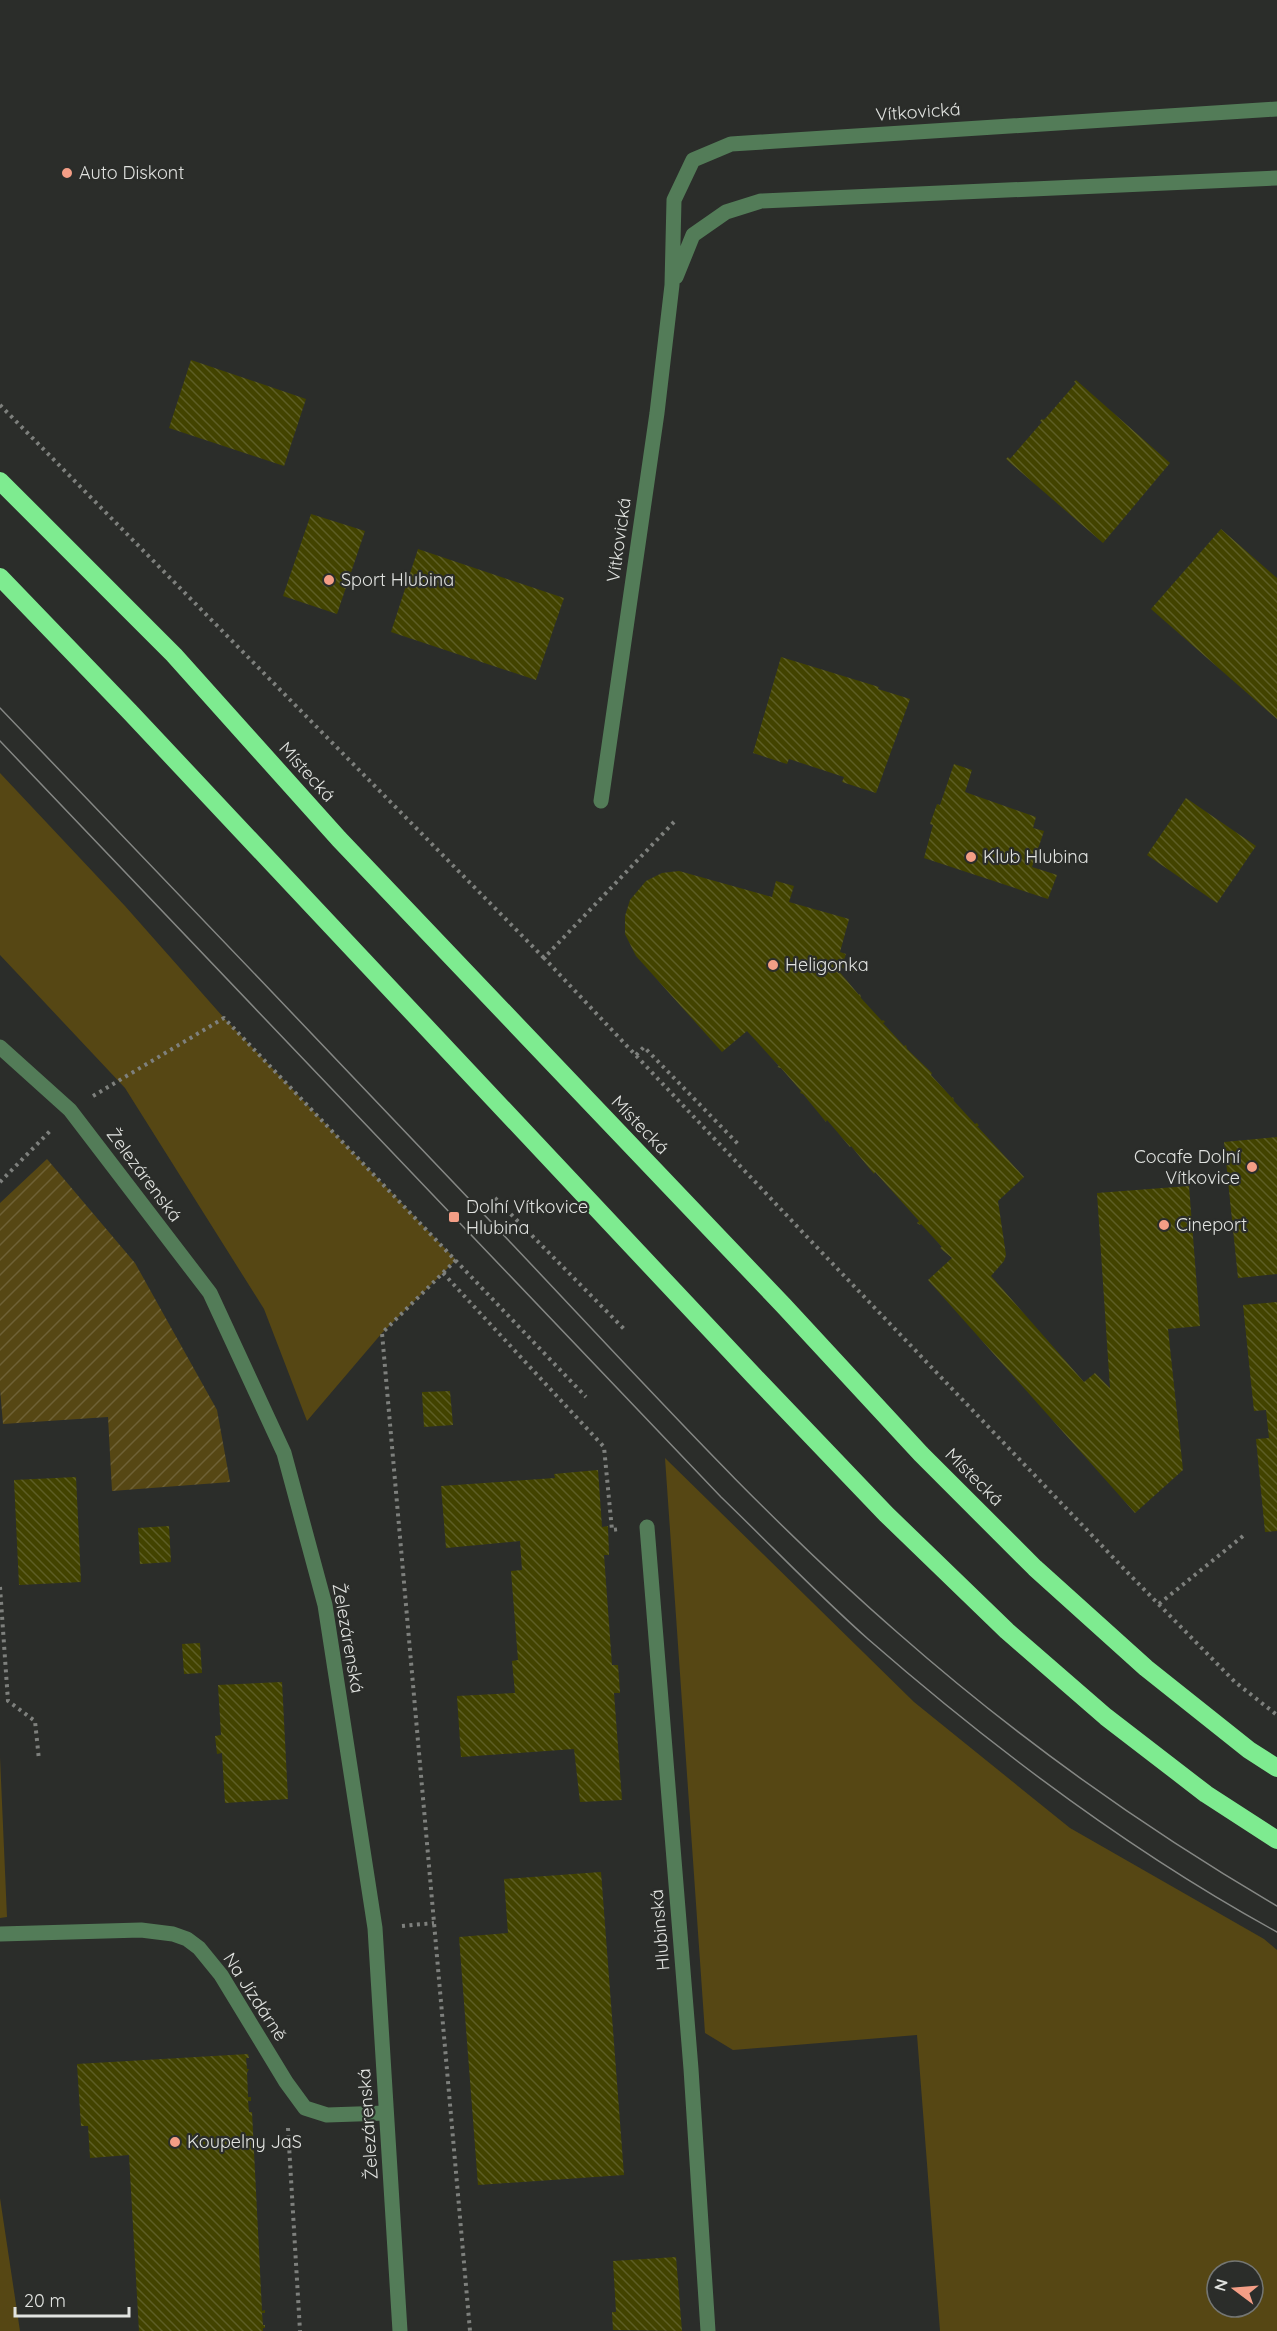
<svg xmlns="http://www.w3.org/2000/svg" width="1277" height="2331" viewBox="0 0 1277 2331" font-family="Quicksand,sans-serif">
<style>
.green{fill:#564714;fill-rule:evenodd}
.garden{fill:url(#garden-furrows)}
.building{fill:url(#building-back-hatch)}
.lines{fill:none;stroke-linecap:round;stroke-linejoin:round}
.path{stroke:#7e807d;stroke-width:4;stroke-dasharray:3 4.5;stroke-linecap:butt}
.minor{stroke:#537c58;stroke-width:15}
.highway{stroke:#7eeb90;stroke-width:18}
.tram{stroke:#858784;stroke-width:1.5}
.poi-dot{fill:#f49e86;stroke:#2b2d2a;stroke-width:2}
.labels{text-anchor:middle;stroke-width:4.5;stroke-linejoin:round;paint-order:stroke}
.street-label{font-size:18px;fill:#e1e3e0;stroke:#2b2d2a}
.poi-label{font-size:18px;fill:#e1e3e0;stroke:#2b2d2a;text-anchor:start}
</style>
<defs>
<pattern id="garden-furrows" width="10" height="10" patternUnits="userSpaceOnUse" patternTransform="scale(1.5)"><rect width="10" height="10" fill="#564714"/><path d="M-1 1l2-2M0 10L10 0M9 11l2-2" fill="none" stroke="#6e6136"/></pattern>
<pattern id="building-back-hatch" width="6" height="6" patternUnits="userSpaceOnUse" patternTransform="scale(1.5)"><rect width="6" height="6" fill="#424300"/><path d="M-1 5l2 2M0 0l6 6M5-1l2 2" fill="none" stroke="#5d5e25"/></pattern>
</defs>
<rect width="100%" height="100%" fill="#2b2d2a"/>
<path class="green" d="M 0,773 L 125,906 L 224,1018 L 456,1260 L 382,1333 L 307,1421 L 264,1309 L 125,1088 L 0,955 Z
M 665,1458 L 914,1702 L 1070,1828 L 1264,1939 L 1277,1950 L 1277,2331 L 940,2331 L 917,2035 L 733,2050 L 705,2033 ZM 1217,2271 L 1253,2271 L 1253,2307 L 1217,2307 Z
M 0,1757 L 7,1917 L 0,1918 Z
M 0,2198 L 20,2331 L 0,2331 Z"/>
<path class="garden" d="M 47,1159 L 135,1263 L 217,1410 L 230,1482 L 112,1491 L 108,1417 L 3,1424 L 0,1389 L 0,1203 Z"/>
<path class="building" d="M 191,360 L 306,399 L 284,466 L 169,428 Z
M 1076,380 L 1170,463 L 1103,543 L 1006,459 L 1008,457 L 1010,459 L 1042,422 L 1040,421 L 1042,419 L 1044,420 L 1076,383 L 1074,382 Z
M 311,514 L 365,531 L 337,614 L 283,596 Z
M 1221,529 L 1277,578 L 1277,719 L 1151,609 Z
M 418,549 L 564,598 L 536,680 L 391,632 Z
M 781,657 L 879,687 L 878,689 L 910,699 L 876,793 L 842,782 L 844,777 L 789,759 L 787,764 L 753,753 Z
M 954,764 L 972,770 L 965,792 L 1036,817 L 1033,828 L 1044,831 L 1032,867 L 1057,875 L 1048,899 L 924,858 L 933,825 L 930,824 L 937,804 L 940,805 Z
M 1186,798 L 1256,846 L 1217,903 L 1147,855 Z
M 679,871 L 772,897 L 776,881 L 794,886 L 789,902 L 849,919 L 840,952 L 846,954 L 844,960 L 857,964 L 855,972 L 836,966 L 835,969 L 837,969 L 859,995 L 860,994 L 861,998 L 882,1021 L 883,1020 L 885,1022 L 883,1023 L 904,1046 L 906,1045 L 907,1049 L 932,1073 L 931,1075 L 952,1098 L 953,1097 L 954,1101 L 975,1124 L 977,1123 L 979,1126 L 977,1126 L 1024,1177 L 998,1201 L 1006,1255 L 1004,1261 L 991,1276 L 1084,1382 L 1095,1373 L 1110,1388 L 1097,1193 L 1189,1186 L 1200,1326 L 1168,1329 L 1183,1470 L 1135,1513 L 928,1280 L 952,1258 L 940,1248 L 942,1247 L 921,1224 L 920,1225 L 917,1223 L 919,1221 L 875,1172 L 874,1174 L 851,1146 L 850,1147 L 827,1120 L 826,1122 L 803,1094 L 800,1093 L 801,1091 L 781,1068 L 777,1067 L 779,1066 L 747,1031 L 722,1052 L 636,956 L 625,934 L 625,916 L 630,900 L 646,881 L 662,873 Z
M 1277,1137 L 1277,1274 L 1238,1278 L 1224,1142 Z
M 1277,1302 L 1277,1531 L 1265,1532 L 1256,1439 L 1269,1438 L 1266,1410 L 1254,1411 L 1243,1305 Z
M 450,1391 L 453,1425 L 424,1427 L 422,1392 Z
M 598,1470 L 602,1527 L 608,1526 L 609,1555 L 604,1555 L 612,1665 L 618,1665 L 620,1693 L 614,1693 L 622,1800 L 580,1802 L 574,1749 L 461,1757 L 457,1696 L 515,1693 L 512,1661 L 518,1660 L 511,1571 L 522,1570 L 520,1541 L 446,1548 L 441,1486 L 555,1478 L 554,1474 Z
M 76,1477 L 81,1582 L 19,1585 L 14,1480 Z
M 169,1526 L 171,1562 L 140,1564 L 138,1528 Z
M 200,1643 L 202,1673 L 184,1674 L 182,1644 Z
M 282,1682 L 288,1799 L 225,1803 L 222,1753 L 217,1754 L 215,1736 L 221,1735 L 218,1685 Z
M 601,1872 L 624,2175 L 478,2185 L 459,1937 L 508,1933 L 504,1879 Z
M 248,2054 L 249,2058 L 246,2058 L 247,2069 L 249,2069 L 247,2073 L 248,2097 L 251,2097 L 251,2101 L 248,2101 L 249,2112 L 252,2112 L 262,2311 L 265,2310 L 265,2313 L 262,2313 L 263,2325 L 265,2325 L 265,2328 L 263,2328 L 263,2331 L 139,2331 L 129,2155 L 90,2158 L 88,2126 L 81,2126 L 77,2064 Z
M 676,2257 L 682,2331 L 613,2330 L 612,2312 L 616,2312 L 613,2261 Z"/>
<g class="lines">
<path class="path" d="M 0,405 L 544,958
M 674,822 L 544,958 L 809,1239 L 1127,1572 L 1235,1682 L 1277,1715
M 636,1055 L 644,1047 L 738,1144
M 93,1096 L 224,1018 L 586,1397
M 0,1182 L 52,1129
M 495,1198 L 625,1330
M 456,1260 L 382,1333 L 470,2331
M 443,1273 L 604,1447 L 612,1530 L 620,1529
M 0,1587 L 8,1701 L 35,1721 L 39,1760
M 1159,1604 L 1243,1536
M 402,1926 L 434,1923
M 288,2128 L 300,2331"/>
<path class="minor" d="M 676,277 L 693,235 L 726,212 L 761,201 L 1277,178
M 601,801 L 657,413 L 672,285 L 674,200 L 693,160 L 731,144 L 1277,109
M 0,1047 L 70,1110 L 210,1293 L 284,1453 L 325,1605 L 375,1928 L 400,2331
M 647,1527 L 691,2069 L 708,2331
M 0,1934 L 141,1930 L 173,1934 L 187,1939 L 199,1948 L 221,1975 L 286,2082 L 305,2108 L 327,2115 L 386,2113"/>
<path class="highway" d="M 0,481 L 174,655 L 339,839 L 784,1306 L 921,1454 L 1035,1568 L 1146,1668 L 1249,1750 L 1277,1768
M 0,577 L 130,712 L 754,1376 L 886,1514 L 1007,1631 L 1106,1717 L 1206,1794 L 1277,1840"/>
<path class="tram" d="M 0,708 C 171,886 342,1065 512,1244 C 638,1377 760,1513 898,1633 C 1015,1736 1142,1827 1277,1906
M 0,741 L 721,1497 C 770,1544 817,1594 868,1639 C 993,1748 1131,1852 1277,1932"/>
</g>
<g class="poi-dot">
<circle cx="67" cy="173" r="6"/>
<circle cx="329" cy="580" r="6"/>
<circle cx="971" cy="857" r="6"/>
<circle cx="773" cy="965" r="6"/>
<circle cx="1252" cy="1167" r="6"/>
<rect x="448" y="1211" width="12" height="12" rx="3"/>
<circle cx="1164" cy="1225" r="6"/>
<circle cx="175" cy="2142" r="6"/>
</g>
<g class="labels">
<g class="street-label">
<text transform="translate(918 112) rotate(-4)" y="6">Vítkovická</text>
<text transform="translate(619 540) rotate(-82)" y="6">Vítkovická</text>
<text transform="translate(307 772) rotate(48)" y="6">Místecká</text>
<text transform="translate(640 1125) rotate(46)" y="6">Místecká</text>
<text transform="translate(144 1175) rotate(53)" y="6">Železárenská</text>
<text transform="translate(974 1477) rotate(45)" y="6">Místecká</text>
<text transform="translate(348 1638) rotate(80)" y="6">Železárenská</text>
<text transform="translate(660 1930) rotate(-95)" y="6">Hlubinská</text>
<text transform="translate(255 1997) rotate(57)" y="6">Na Jízdárně</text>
<text transform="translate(368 2124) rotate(-94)" y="6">Železárenská</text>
</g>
<g class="poi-label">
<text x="79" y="179">Auto Diskont</text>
<text x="341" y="586">Sport Hlubina</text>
<text x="983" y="863">Klub Hlubina</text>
<text x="785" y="971">Heligonka</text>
<text x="1240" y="1163" text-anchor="end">Cocafe Dolní<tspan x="1240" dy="21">Vítkovice</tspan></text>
<text x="466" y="1213">Dolní Vítkovice<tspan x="466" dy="21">Hlubina</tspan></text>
<text x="1176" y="1231">Cineport</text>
<text x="187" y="2148">Koupelny JaS</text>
</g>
</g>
<g transform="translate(1235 2289) rotate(286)"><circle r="28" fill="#2b2d2a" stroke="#747673" stroke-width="1.5"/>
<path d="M0-4.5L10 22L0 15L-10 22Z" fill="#f49e86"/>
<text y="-9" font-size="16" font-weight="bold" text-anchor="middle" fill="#e1e3e0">N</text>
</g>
<path d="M15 2307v9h114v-9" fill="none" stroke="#e1e3e0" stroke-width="3"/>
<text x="24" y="2307" font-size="18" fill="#e1e3e0" stroke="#2b2d2a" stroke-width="4.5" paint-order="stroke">20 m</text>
</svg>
